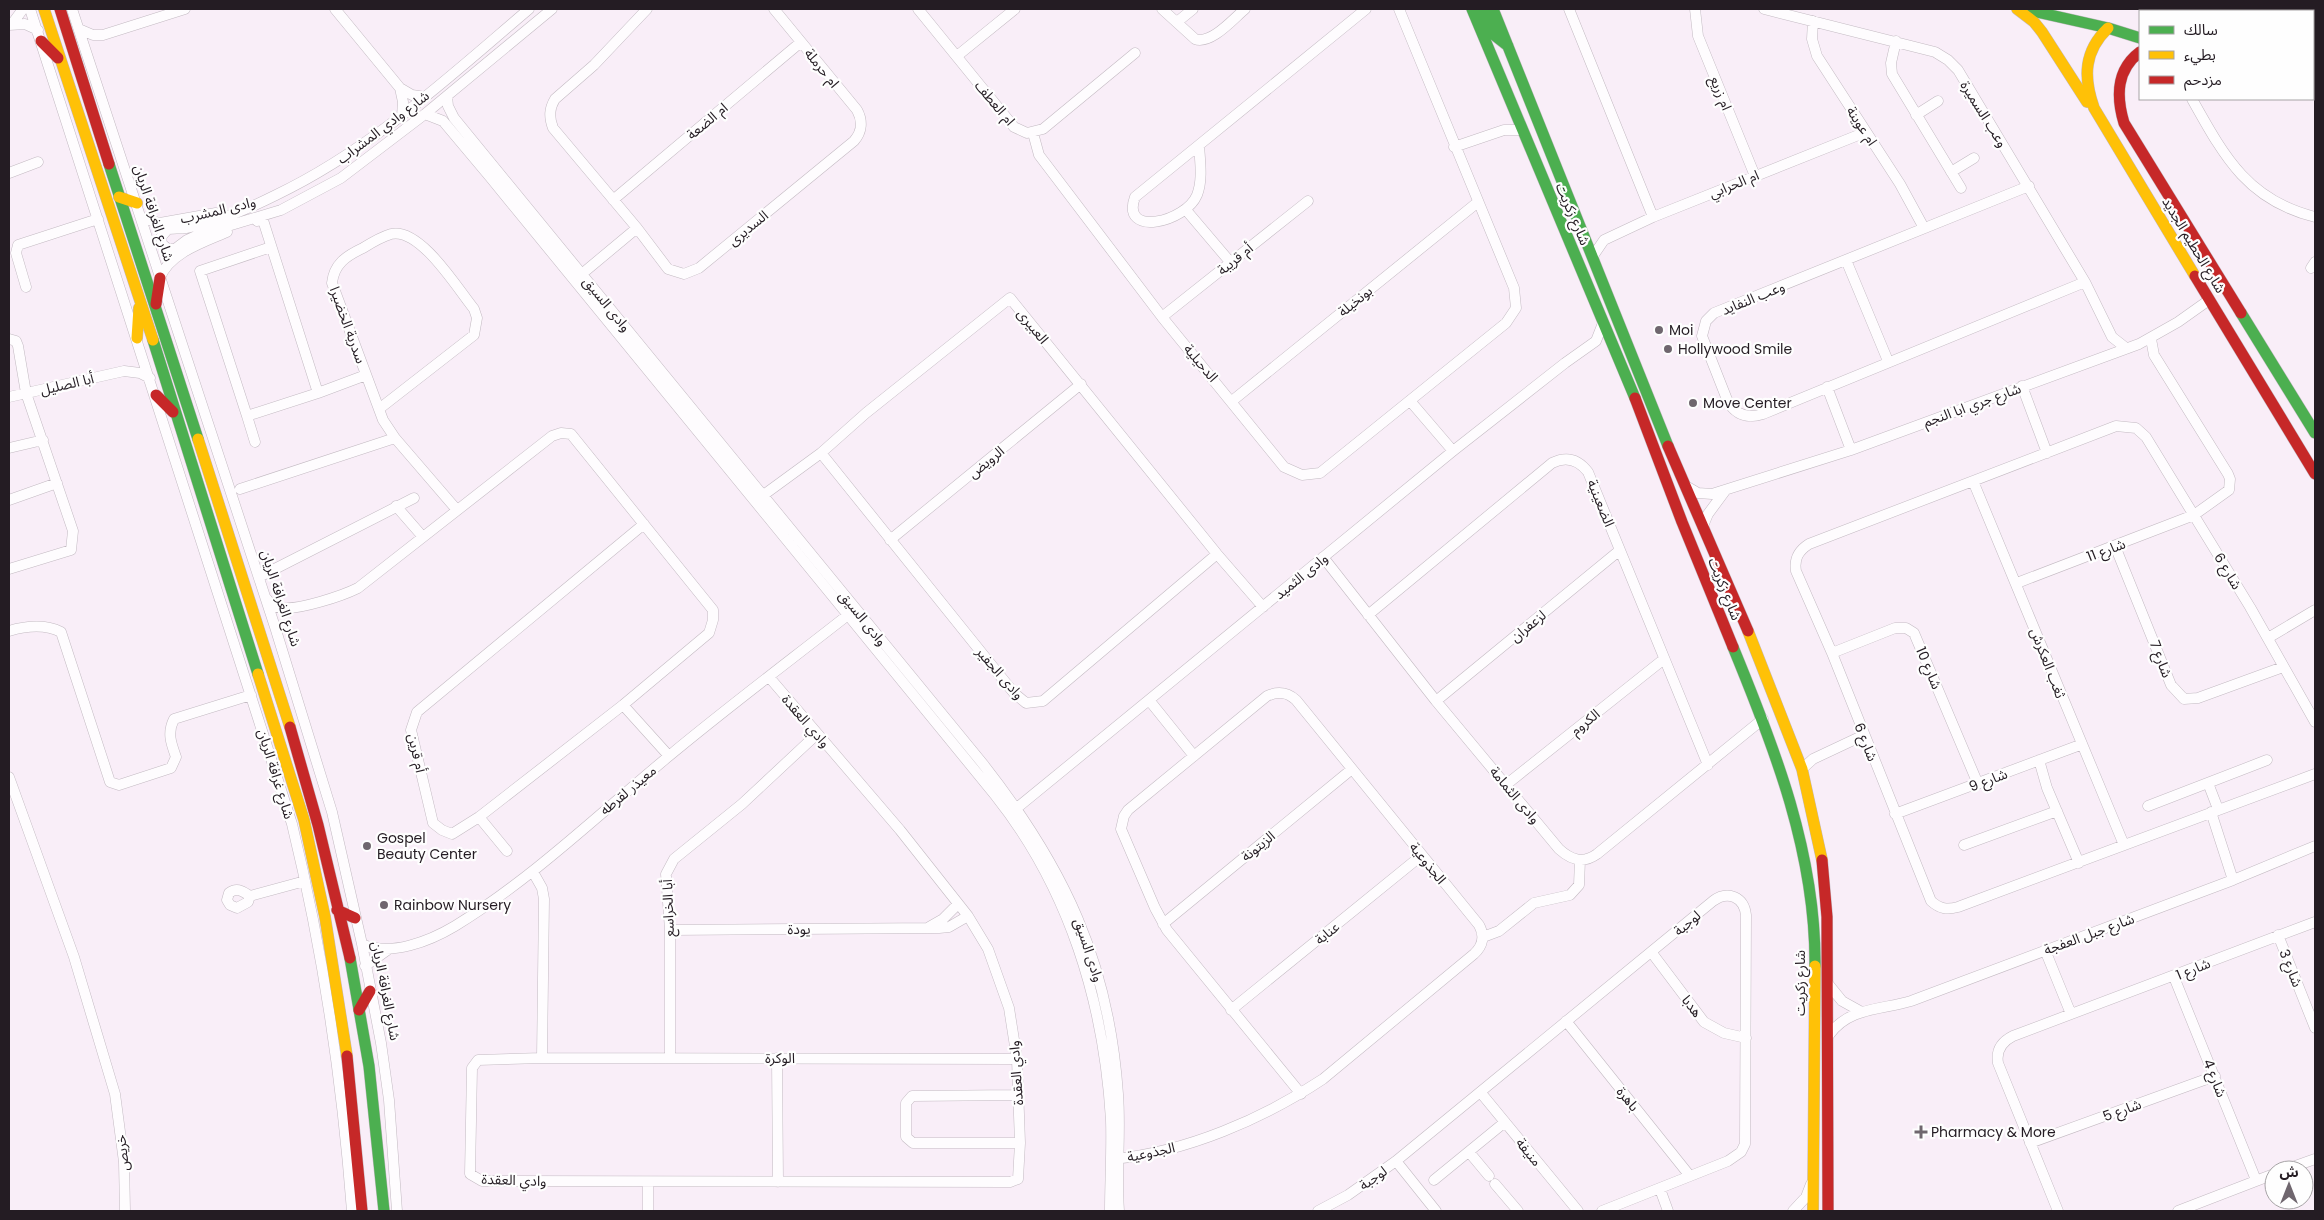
<svg xmlns="http://www.w3.org/2000/svg" width="2324" height="1220" viewBox="0 0 2324 1220" font-family="Poppins,'Noto Sans Arabic',sans-serif">
<style>
.lines{fill:none;stroke-linecap:round;stroke-linejoin:round}
.street-casing{stroke:#c3bac2;stroke-width:11}
.fast-casing{stroke:#c3bac2;stroke-width:12}
.slow-casing{stroke:#c3bac2;stroke-width:12}
.jam-casing{stroke:#c3bac2;stroke-width:12}
.street{stroke:#fefcfe;stroke-width:10}
.fast{stroke:#4caf50;stroke-width:11}
.slow{stroke:#ffc107;stroke-width:11}
.jam{stroke:#c62828;stroke-width:11}
.poi-dot{fill:#6f666e;stroke:#fefefe;stroke-width:2}
.labels{text-anchor:middle;stroke-width:4.5;stroke-linejoin:round;paint-order:stroke}
.street-label{font-size:14px;fill:#241c23;stroke:#fefefe}
.poi-label{font-size:14px;fill:#241c23;stroke:#fefefe;text-anchor:start}
</style>
<rect width="100%" height="100%" fill="#f9eef8"/>
<g class="lines">
<g class="street-casing">
<path id="street" d="M 30,9 L 292,824 C 323,951 342,1080 352,1211
M 72,9 L 275,627 L 332,812 L 362,944 L 381,1043 L 389,1100 L 397,1211
M 335,9 L 400,88 L 412,95 L 425,97
M 529,9 C 449,77 372,149 276,195 C 248,209 217,222 186,228 C 180,229 174,228 168,229 L 161,237 L 162,244 L 168,249 L 175,249 L 187,240 L 198,235 L 281,210 L 341,178 L 425,114 L 552,9
M 647,9 L 594,65 L 555,99 C 549,109 549,117 553,128 L 637,228 L 668,269 L 684,274 L 699,268 L 854,141 C 862,132 863,121 857,110 L 774,9
M 918,9 L 1014,127 L 1027,133 L 1043,129 L 1135,53
M 1162,9 L 1195,39 C 1211,45 1233,19 1245,9
M 1569,9 L 1653,217
M 1695,9 L 1698,36 L 1755,176
M 1764,9 L 1935,52 L 1948,60 L 1958,70 L 2085,282 L 2112,337 L 2126,348
M 2218,9 L 2228,11
M 2282,9 L 2282,11
M 1813,21 L 1812,39 L 1817,56 L 1900,184 L 1924,228
M 1177,22 L 1193,9
M 12,24 L 23,9
M 9,25 L 25,24 L 38,30
M 79,29 L 93,35 L 103,35 L 185,9
M 1896,41 L 1891,63 L 1892,74 L 1961,188
M 957,56 L 1015,9
M 400,88 L 403,102 L 402,116
M 447,96 L 448,106 L 454,118 L 983,764 C 1064,867 1109,962 1118,1094 C 1121,1133 1116,1172 1119,1211
M 2192,99 C 2224,156 2247,200 2315,217
M 425,114 L 443,121 L 490,177 L 995,795 C 1069,888 1104,1002 1111,1120 C 1112,1150 1110,1181 1110,1211
M 1916,115 L 1938,101
M 1033,133 L 1039,155 L 1162,317 L 1284,467 L 1302,475 L 1320,473 L 1506,323 L 1516,308 L 1514,288 L 1399,9
M 1199,145 C 1200,161 1203,180 1197,195 C 1186,222 1120,238 1135,197 Z
M 1199,145 L 1366,9
M 1454,147 L 1504,130 L 1522,130
M 1951,172 L 1974,158
M 9,173 L 38,162
M 2029,186 L 1714,313 L 1706,321 L 1702,336 L 1728,402 C 1736,415 1748,419 1763,414 L 2085,282
M 613,200 L 801,42
M 1186,210 L 1231,263
M 141,218 L 160,223 L 216,213
M 257,221 L 262,217 L 318,393 L 366,375
M 271,247 L 200,271 L 247,416 L 318,393
M 1593,256 L 1604,240 L 1653,217 L 1866,132
M 1846,260 L 1888,361
M 2311,268 L 2315,262
M 160,278 C 169,253 204,242 227,232
M 577,278 L 637,228
M 26,287 L 16,253 L 18,245 L 98,219
M 1162,317 L 1308,201
M 9,339 L 16,341 L 18,346 L 26,393 L 73,531 L 71,550 L 9,569
M 2022,386 L 2047,453
M 1827,387 L 1851,450
M 9,397 L 124,371 L 140,373 L 150,378
M 1232,401 L 1478,202
M 1411,402 L 1453,451
M 379,409 L 474,335 L 477,318 L 474,309 C 457,288 420,227 391,234 C 381,237 371,243 363,248 C 346,256 334,264 332,283 L 383,420 L 395,438 L 457,510
M 247,416 L 255,442
M 9,448 L 43,440
M 821,453 L 1014,693 L 1026,703 L 1043,701 L 1217,554
M 1973,481 L 2124,845
M 1686,486 L 1698,493 L 1712,494 L 1851,450 L 2139,344 L 2178,322 L 2209,300
M 240,489 L 395,438
M 758,499 L 821,453 L 866,413 L 1010,298 L 1217,554 L 1263,607
M 9,500 L 57,483
M 396,506 L 423,537
M 1703,526 L 1708,514 L 1725,491
M 890,540 L 1081,384
M 2115,546 L 2171,685 L 2184,699 L 2198,698 L 2283,667
M 1323,557 L 1436,701 L 1559,849 C 1571,860 1583,864 1597,854 L 1763,719
M 259,577 L 414,498
M 2017,583 L 2194,515 L 2229,490 L 2230,479 L 2228,474 L 2154,355 L 2151,339
M 266,598 C 270,604 275,607 282,608 C 299,610 342,596 358,588 L 552,436 L 561,433 L 571,434 L 713,610 L 713,620 L 709,633 L 623,705 L 479,817 L 452,834 L 442,830 L 433,823 L 411,730 L 417,712 L 644,524
M 1368,615 L 1552,463 C 1566,456 1578,459 1588,472 L 1708,765
M 9,631 C 26,626 45,624 61,632 L 110,782 L 119,785 L 171,768 L 176,757 C 171,743 167,733 174,719 L 251,695
M 2268,638 L 2315,610
M 1832,653 L 1895,628 L 1906,628 L 1914,633 L 1978,784
M 769,677 L 900,830 L 968,916 L 988,949 L 1009,1008 L 1017,1059 L 1020,1143 L 1018,1179 L 1010,1182 L 482,1181 L 470,1174 L 472,1068 L 478,1060 L 542,1058 L 1017,1059
M 1149,700 L 1194,756
M 1436,701 L 1620,550
M 623,705 L 669,756
M 2315,722 L 2250,607 L 2146,437 L 2136,428 L 2116,426 L 1809,544 C 1798,551 1794,559 1796,571 L 1832,653 L 1931,901 C 1940,909 1947,910 1958,907 L 2315,774
M 2039,760 L 2047,788 L 2079,863
M 1802,769 L 1813,759 L 1864,735
M 9,777 L 74,957 L 115,1094 L 124,1162 L 125,1211
M 2208,783 L 2218,809
M 1507,784 L 1664,659
M 2148,806 L 2267,760
M 1012,812 L 1453,451 L 1565,363 L 1596,341 L 1603,323
M 2211,812 L 2233,880
M 1895,814 L 2080,745
M 479,817 L 507,851
M 1964,845 L 2057,811
M 533,872 L 542,888 L 544,899 L 542,1058
M 250,896 L 248,902 L 237,908 L 230,905 L 227,900 L 229,893 C 237,887 242,891 250,896 L 305,881
M 1163,924 L 1352,769
M 929,927 L 943,919 L 958,904
M 670,930 L 939,928 L 949,927 L 968,916
M 2278,935 L 2315,1028
M 1483,937 L 1499,931 L 1534,903 L 1570,895 L 1579,885 L 1580,860
M 362,944 C 390,957 430,941 455,926 C 533,878 599,814 669,756 C 729,706 792,659 853,611
M 2045,950 L 2071,1014
M 1652,953 L 1704,1022 L 1724,1033 L 1746,1038
M 365,966 L 389,949
M 2174,977 L 2256,1180
M 1829,985 L 1842,1001 L 1860,1011
M 1231,1010 L 1422,855
M 1566,1021 L 1690,1176
M 1829,1035 C 1849,1007 1881,1010 1911,1001 L 2233,880 L 2315,846
M 670,1058 L 670,930 L 666,874 L 674,859 L 742,804 L 817,734
M 777,1058 L 778,1182
M 1481,1093 L 1578,1211
M 1018,1095 L 912,1096 L 906,1103 L 906,1137 L 913,1143 L 1020,1143
M 2030,1143 L 2215,1076
M 1469,1152 L 1489,1176
M 1114,1159 C 1186,1152 1263,1119 1323,1079 L 1474,954 C 1483,946 1485,936 1479,925 L 1296,700 C 1287,692 1278,691 1267,696 L 1128,810 L 1124,816 L 1121,829 L 1155,908 L 1167,930 L 1301,1094
M 1396,1161 L 1436,1211
M 2284,1170 L 2315,1159
M 1434,1180 L 1505,1122
M 1495,1184 L 1518,1211
M 1660,1189 L 1668,1211
M 648,1211 L 648,1182
M 1318,1211 L 1348,1195 L 1396,1161 L 1713,901 C 1728,890 1744,897 1746,915 L 1745,1144 L 1741,1152 L 1728,1161 L 1602,1211
M 1793,1211 L 1806,1197 L 1811,1184
M 2058,1211 L 1998,1063 C 1996,1051 2001,1042 2013,1036 L 2315,922
M 2178,1211 L 2274,1174"/>
</g>
<g class="fast-casing">
<path id="fast" d="M 1472,9 L 1635,398
M 1481,9 L 1494,35 L 1508,46
M 1493,9 L 1668,446
M 2024,9 L 2108,28 L 2140,38
M 2148,9 L 2157,11
M 2313,72 L 2315,72
M 109,164 L 198,439
M 2241,313 L 2315,433
M 153,340 L 258,674
M 1733,647 C 1775,749 1816,854 1815,966
M 350,958 L 369,1066 L 384,1211"/>
</g>
<g class="slow-casing">
<path id="slow" d="M 44,9 L 153,340
M 2017,9 L 2034,22 L 2042,32 L 2087,102
M 2108,28 C 2084,51 2083,77 2094,108 L 2195,276
M 2313,52 L 2315,52
M 119,197 L 137,203
M 137,338 L 139,308
M 198,439 L 290,727
M 1748,631 L 1802,769 L 1822,860
M 258,674 L 304,820 L 325,917 L 347,1056
M 1813,1211 L 1815,966"/>
</g>
<g class="jam-casing">
<path id="jam" d="M 60,9 L 109,164
M 41,41 L 58,58
M 2140,52 C 2116,70 2116,96 2124,123 L 2241,313
M 2195,276 L 2315,474
M 156,304 L 160,278
M 156,395 L 173,412
M 1635,398 L 1682,522 L 1733,647
M 1668,446 L 1748,631
M 290,727 L 318,825 L 350,958
M 1822,860 L 1827,917 L 1828,1211
M 337,910 L 355,918
M 359,1010 L 370,991
M 347,1056 L 362,1211"/>
</g>
<use href="#street" class="street"/>
<use href="#fast" class="fast"/>
<use href="#slow" class="slow"/>
<use href="#jam" class="jam"/>
</g>
<g class="poi-dot">
<circle cx="1659" cy="330" r="5"/>
<circle cx="1668" cy="349" r="5"/>
<circle cx="1693" cy="403" r="5"/>
<circle cx="367" cy="846" r="5"/>
<circle cx="384" cy="905" r="5"/>
<path d="M1918.5 1124.5h5v5h5v5h-5v5h-5v-5h-5v-5h5z"/>
</g>
<g class="labels">
<g class="street-label">
<text transform="translate(822 68) rotate(51)" y="5">ام حرملة</text>
<text transform="translate(1721 93) rotate(68)" y="5">ام زريع</text>
<text transform="translate(995 103) rotate(50)" y="5">ام العطف</text>
<text transform="translate(1984 114) rotate(58)" y="5">وعب السميرة</text>
<text transform="translate(707 121) rotate(-40)" y="5">ام الضعة</text>
<text transform="translate(1862 126) rotate(57)" y="5">ام عوينة</text>
<text transform="translate(383 127) rotate(-37)" y="5">شارع وادي المشراب</text>
<text transform="translate(1734 184) rotate(-22)" y="5">ام الحرابي</text>
<text transform="translate(218 210) rotate(-13)" y="5">وادى المشرب</text>
<text transform="translate(154 213) rotate(72)" y="5">شارع الغرافة الريان</text>
<text transform="translate(1573 214) rotate(67)" y="5">شارع زكريت</text>
<text transform="translate(748 228) rotate(-39)" y="5">السديرى</text>
<text transform="translate(2194 245) rotate(59)" y="5">شارع الحطيم الجديد</text>
<text transform="translate(1235 259) rotate(-39)" y="5">أم قريبة</text>
<text transform="translate(1753 298) rotate(-22)" y="5">وعب النفايد</text>
<text transform="translate(1355 301) rotate(-39)" y="5">بونخيلة</text>
<text transform="translate(607 304) rotate(51)" y="5">وادى السيق</text>
<text transform="translate(348 325) rotate(70)" y="5">سدرية الخضيرا</text>
<text transform="translate(1033 326) rotate(51)" y="5">العبيرى</text>
<text transform="translate(1201 363) rotate(50)" y="5">الدحيلية</text>
<text transform="translate(67 384) rotate(-13)" y="5">أبا الصليل</text>
<text transform="translate(1972 405) rotate(-20)" y="5">شارع جري ابا النجم</text>
<text transform="translate(986 462) rotate(-39)" y="5">الرويض</text>
<text transform="translate(1601 503) rotate(68)" y="5">الضعينية</text>
<text transform="translate(2106 550) rotate(-21)" y="5">شارع 11</text>
<text transform="translate(2228 571) rotate(59)" y="5">شارع 6</text>
<text transform="translate(1301 576) rotate(-39)" y="5">وادى الثميد</text>
<text transform="translate(1725 589) rotate(68)" y="5">شارع زكريت</text>
<text transform="translate(281 598) rotate(72)" y="5">شارع الغرافة الريان</text>
<text transform="translate(863 618) rotate(51)" y="5">وادى السيق</text>
<text transform="translate(1528 626) rotate(-39)" y="5">لزعفران</text>
<text transform="translate(2161 659) rotate(69)" y="5">شارع 7</text>
<text transform="translate(2048 663) rotate(69)" y="5">ثغب العكرش</text>
<text transform="translate(1929 668) rotate(67)" y="5">شارع 10</text>
<text transform="translate(1000 673) rotate(49)" y="5">وادى الجفير</text>
<text transform="translate(806 721) rotate(49)" y="5">وادي العقدة</text>
<text transform="translate(1585 722) rotate(-39)" y="5">الكروم</text>
<text transform="translate(1866 742) rotate(68)" y="5">شارع 6</text>
<text transform="translate(417 753) rotate(78)" y="5">أم قرين</text>
<text transform="translate(276 774) rotate(73)" y="5">شارع غرافة الريان</text>
<text transform="translate(1988 780) rotate(-21)" y="5">شارع 9</text>
<text transform="translate(628 790) rotate(-40)" y="5">معيذر لقرطه</text>
<text transform="translate(1515 795) rotate(50)" y="5">وادى الثمامة</text>
<text transform="translate(1258 846) rotate(-39)" y="5">الزيتونة</text>
<text transform="translate(1428 863) rotate(51)" y="5">الجذوعية</text>
<text transform="translate(668 908) rotate(-92)" y="5">أبا الخراسع</text>
<text transform="translate(1687 923) rotate(-40)" y="5">لوجبة</text>
<text transform="translate(799 929) rotate(-1)" y="5">يودة</text>
<text transform="translate(1327 933) rotate(-39)" y="5">عنابة</text>
<text transform="translate(2089 934) rotate(-20)" y="5">شارع جبل العفجة</text>
<text transform="translate(1089 950) rotate(72)" y="5">وادى السيق</text>
<text transform="translate(2291 968) rotate(68)" y="5">شارع 3</text>
<text transform="translate(2193 969) rotate(-22)" y="5">شارع 1</text>
<text transform="translate(1800 983) rotate(-90)" y="5">شارع زكريت</text>
<text transform="translate(386 991) rotate(79)" y="5">شارع الغرافة الريان</text>
<text transform="translate(1692 1006) rotate(52)" y="5">هدبا</text>
<text x="780" y="1063">الوكرة</text>
<text transform="translate(1016 1073) rotate(-94)" y="5">وادي العقدة</text>
<text transform="translate(2215 1078) rotate(68)" y="5">شارع 4</text>
<text transform="translate(1628 1099) rotate(51)" y="5">باهرة</text>
<text transform="translate(2122 1110) rotate(-20)" y="5">شارع 5</text>
<text transform="translate(1151 1152) rotate(-12)" y="5">الجذوعية</text>
<text transform="translate(1529 1152) rotate(51)" y="5">منيفة</text>
<text transform="translate(122 1153) rotate(-96)" y="5">خريص</text>
<text transform="translate(1373 1178) rotate(-35)" y="5">لوجبة</text>
<text transform="translate(514 1180) rotate(2)" y="5">وادي العقدة</text>
</g>
<g class="poi-label">
<text x="1669" y="335">Moi</text>
<text x="1678" y="354">Hollywood Smile</text>
<text x="1703" y="408">Move Center</text>
<text x="377" y="843">Gospel<tspan x="377" dy="16">Beauty Center</tspan></text>
<text x="394" y="910">Rainbow Nursery</text>
<text x="1931" y="1137">Pharmacy &amp; More</text>
</g>
</g>
<rect width="2324" height="1220" fill="none" stroke="#241c23" stroke-width="20"/>
<rect x="2139" y="10" width="175" height="90" fill="#fefefe" stroke="#a7a4a6"/>
<rect x="2149" y="26" width="25" height="8" fill="#4caf50" stroke="#a7a4a6"/>
<text x="2184" y="35" font-size="15" fill="#241c23">سالك</text>
<rect x="2149" y="51" width="25" height="8" fill="#ffc107" stroke="#a7a4a6"/>
<text x="2184" y="60" font-size="15" fill="#241c23">بطيء</text>
<rect x="2149" y="76" width="25" height="8" fill="#c62828" stroke="#a7a4a6"/>
<text x="2184" y="85" font-size="15" fill="#241c23">مزدحم</text>
<g transform="translate(2289 1185)"><circle r="24" fill="#fefefe" stroke="#a7a4a6"/>
<path d="M0-4L9 19L0 12L-9 19Z" fill="#6f666e"/>
<text y="-8" font-size="14" font-weight="bold" text-anchor="middle" fill="#241c23">ش</text>
</g>
</svg>
